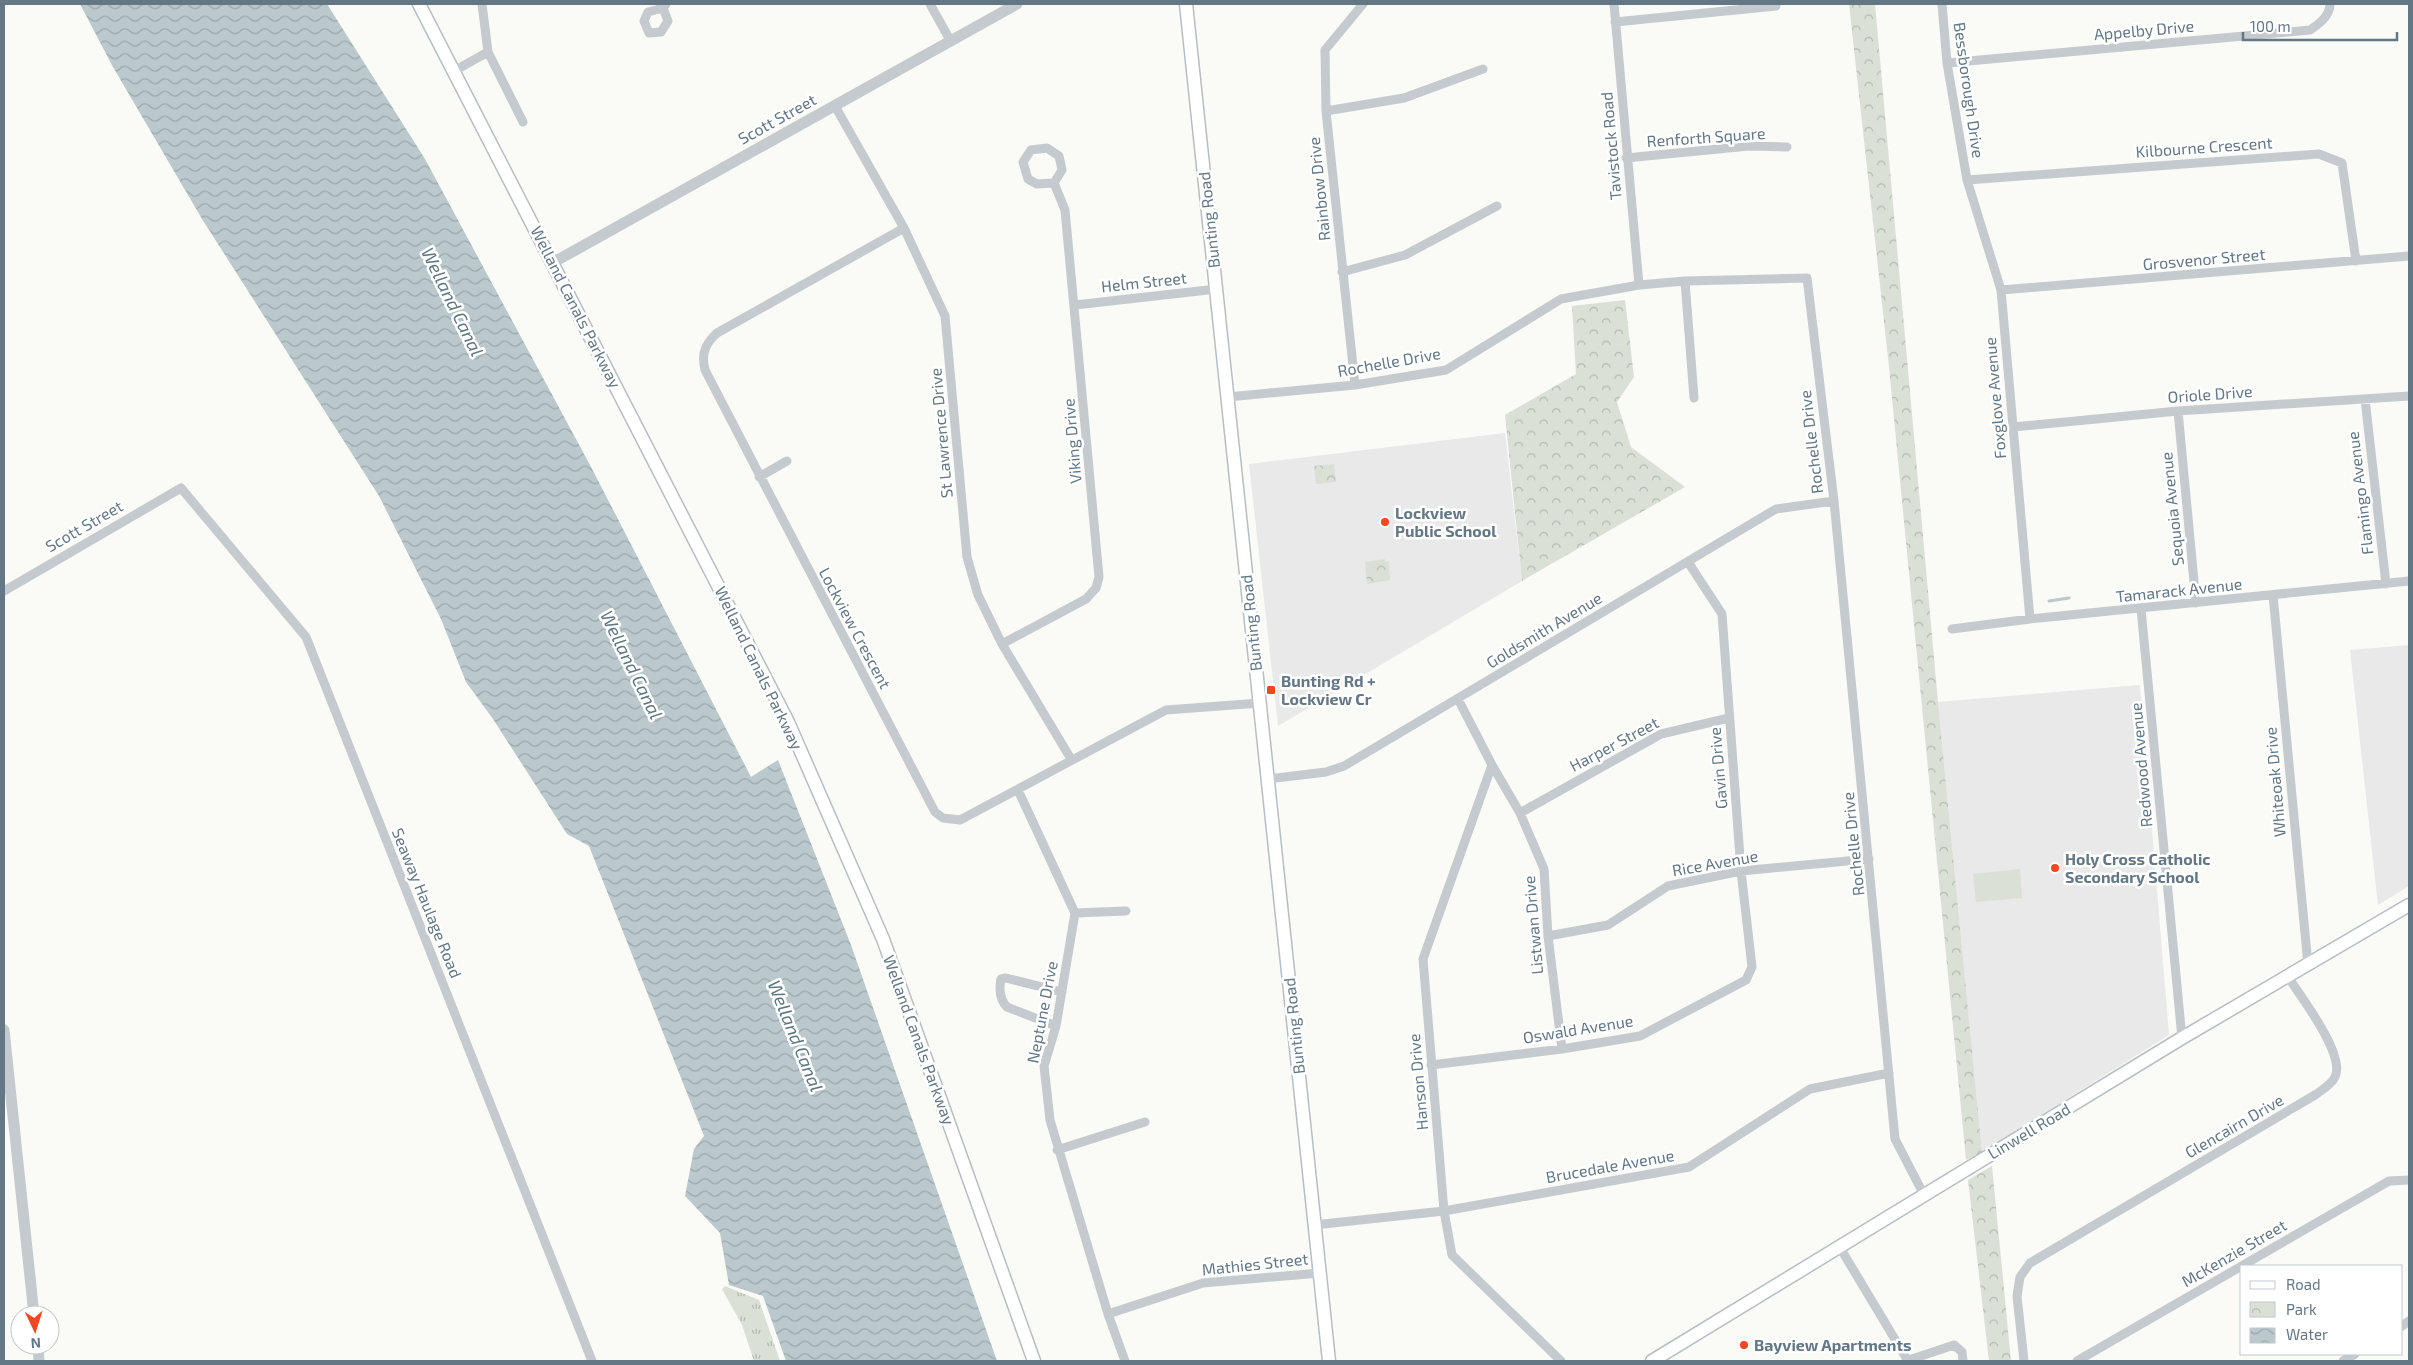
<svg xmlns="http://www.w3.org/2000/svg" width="2413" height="1365" viewBox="0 0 2413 1365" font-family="'Exo 2',sans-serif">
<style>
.built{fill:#e8e9e8}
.grass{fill:url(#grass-tufts)}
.park{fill:url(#park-crowns)}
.garden{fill:#dae0d6}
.water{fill:url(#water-waves)}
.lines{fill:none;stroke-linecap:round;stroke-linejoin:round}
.stream{stroke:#bbc9cc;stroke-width:3}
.secondary-casing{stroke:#b7bec3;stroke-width:15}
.minor{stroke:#c5cace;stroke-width:9}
.tertiary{stroke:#c5cace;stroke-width:11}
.secondary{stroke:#fff;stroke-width:12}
.poi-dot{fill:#f04821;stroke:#fff;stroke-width:2}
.labels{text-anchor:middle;stroke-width:5;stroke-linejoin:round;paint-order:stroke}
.street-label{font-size:16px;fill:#637785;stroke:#fff}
.poi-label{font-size:16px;font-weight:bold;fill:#637785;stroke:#fff;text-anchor:start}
.water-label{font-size:18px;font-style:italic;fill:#5e777e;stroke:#fff}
</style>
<defs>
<pattern id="grass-tufts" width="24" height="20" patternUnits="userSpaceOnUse" patternTransform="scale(1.25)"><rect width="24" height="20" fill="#dae0d6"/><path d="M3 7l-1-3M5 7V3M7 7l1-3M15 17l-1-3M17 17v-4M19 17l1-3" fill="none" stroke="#b4bab3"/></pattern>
<pattern id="park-crowns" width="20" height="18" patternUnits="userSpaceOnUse" patternTransform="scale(1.25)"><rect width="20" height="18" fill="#dae0d6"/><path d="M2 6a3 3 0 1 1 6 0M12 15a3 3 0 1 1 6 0" fill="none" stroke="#b4bab3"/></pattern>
<pattern id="water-waves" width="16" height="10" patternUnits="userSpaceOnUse" patternTransform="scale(1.25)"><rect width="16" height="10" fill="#bbc9cc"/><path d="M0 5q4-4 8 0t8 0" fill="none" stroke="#9ca8ab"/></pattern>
</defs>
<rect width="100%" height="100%" fill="#fafaf7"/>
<path class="built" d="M 1505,433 L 1522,581 L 1278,726 L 1249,464 Z
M 2409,645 L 2409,886 L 2378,905 L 2350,650 Z
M 2140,685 L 2169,1035 L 1982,1152 L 1938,702 Z"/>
<path class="grass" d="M 725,1286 L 759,1300 L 780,1361 L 754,1361 L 742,1325 L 722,1289 Z"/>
<path class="park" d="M 1849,4 L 1875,4 L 1938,702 L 1982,1152 L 1966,1160 L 1889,367 Z
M 1625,300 L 1634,377 L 1617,402 L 1631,447 L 1685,487 L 1522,581 L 1505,415 L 1576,374 L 1572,306 Z
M 1334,464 L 1336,482 L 1316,484 L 1314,466 Z
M 1385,559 L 1385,562 L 1389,561 L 1390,580 L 1367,584 L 1365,562 Z
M 1992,1166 L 2011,1361 L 1989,1361 L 1968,1180 Z"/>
<path class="garden" d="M 2020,869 L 2022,898 L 1976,902 L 1973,874 Z"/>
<path class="water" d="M 80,4 L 327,4 L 425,159 L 590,465 L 751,777 L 778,760 L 851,945 L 997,1361 L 786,1361 L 763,1296 L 729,1285 L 720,1233 L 685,1196 L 694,1149 L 704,1136 L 589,846 L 567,834 L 493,719 L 466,682 L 441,619 L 379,496 L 202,219 L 113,67 Z"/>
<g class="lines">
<path class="stream" d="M 2049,601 L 2069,598"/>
<g class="secondary-casing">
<path id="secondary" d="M 419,4 L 788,722 L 883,939 L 1034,1361
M 1186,4 L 1329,1361
M 1652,1361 L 2182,1038 L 2409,905"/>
</g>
<path class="minor" d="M 482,4 L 488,52 L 523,122
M 930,4 L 950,40
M 1614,4 L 1639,285
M 1942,4 L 1947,63 L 1967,180 L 2001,290 L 2030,619
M 663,8 L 668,21 L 661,32 L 649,33 L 644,21 L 648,12 L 663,8 L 666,4
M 1615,22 L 1776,6
M 1947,63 L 2310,30 C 2319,24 2330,16 2330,4
M 454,71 L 488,52
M 835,106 L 904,228 L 945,316 L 967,557 L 978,595 L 1002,644 L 1071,759
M 1326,111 L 1404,98 L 1483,69
M 1047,148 L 1059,156 L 1062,170 L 1054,183 L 1037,184 L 1028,179 L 1023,162 L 1031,150 Z
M 1626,158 L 1749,146 L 1787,147
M 1967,180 L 2319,154 L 2342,163 L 2356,261
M 904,228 L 717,333 C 705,344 701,354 705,370 L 935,812 L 943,818 L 960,820 L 1166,710 L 1260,703
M 1342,272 L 1405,255 L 1497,206
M 1685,281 L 1694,398
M 2001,290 L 2409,256
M 1075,305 L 1217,289
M 1355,385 L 1326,111 L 1325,50 L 1363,4
M 1228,397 L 1355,385 L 1446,370 L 1561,299 L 1639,285 L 1685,281 L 1807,278 L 1834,501 L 1895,1139 L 1924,1195
M 2365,399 L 2386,584
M 2178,411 L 2196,603
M 2013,427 L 2178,411 L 2409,396
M 759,477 L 787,461
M 4,591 L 181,488 L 306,637 L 592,1361
M 2273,595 L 2308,965
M 2141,609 L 2182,1038
M 1952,629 L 2030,619 L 2409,581
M 1002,644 L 1086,599 L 1096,588 L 1099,577 L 1065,210 L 1054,183
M 1458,699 L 1492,765 L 1520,813 L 1544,869 L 1548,936 L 1562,1049
M 1492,765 L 1423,959 L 1444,1211 L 1452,1255 L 1561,1361
M 1268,779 L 1326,772 L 1344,766 L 1776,509 L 1834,501
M 1018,790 L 1075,913 L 1056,1026 L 1044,1066 L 1050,1120 L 1108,1314 L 1125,1361
M 1520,813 L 1661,734 L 1729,718
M 1075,913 L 1126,911
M 1548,936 L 1608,925 L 1668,886 L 1741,871 L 1869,859
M 1056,1026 L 1007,1007 C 1000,1000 999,989 1001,979 L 1006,978 L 1062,992
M 1431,1065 L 1562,1049 L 1640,1036 L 1746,980 L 1752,967 L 1741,871 L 1722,614 L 1688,562
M 1057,1150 L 1145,1122
M 1314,1225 L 1444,1211 L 1689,1167 L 1810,1089 L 1889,1073
M 1839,1246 L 1908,1361
M 1108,1314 L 1203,1283 L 1320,1273
M 2402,1326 L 2409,1321
M 1906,1361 L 1954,1345 L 1962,1352 L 1963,1361
M 2024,1361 L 2017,1296 L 2020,1277 L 2030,1263 L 2315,1095 C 2322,1090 2332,1084 2335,1077 C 2346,1055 2301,997 2288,977
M 2077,1361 L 2389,1181 L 2409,1180
M 2343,1361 L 2355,1354"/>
<path class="tertiary" d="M 554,262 L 1017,4
M 4,1030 L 34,1315
M 38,1345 L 39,1361"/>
<use href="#secondary" class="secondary"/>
</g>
<g class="poi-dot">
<circle cx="1385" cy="522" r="5"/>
<rect x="1266" y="685" width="10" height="10" rx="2.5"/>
<circle cx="2055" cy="868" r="5"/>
<circle cx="1744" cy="1345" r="5"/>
</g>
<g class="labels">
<g class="street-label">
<text transform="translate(2144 30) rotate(-5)" y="6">Appelby Drive</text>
<text transform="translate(1969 90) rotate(82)" y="6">Bessborough Drive</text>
<text transform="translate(777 119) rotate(-29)" y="6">Scott Street</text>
<text transform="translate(1706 137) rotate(-4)" y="6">Renforth Square</text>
<text transform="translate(1611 146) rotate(-95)" y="6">Tavistock Road</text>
<text transform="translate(2204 147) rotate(-4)" y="6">Kilbourne Crescent</text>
<text transform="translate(1319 189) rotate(-96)" y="6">Rainbow Drive</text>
<text transform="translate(1209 220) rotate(-96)" y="6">Bunting Road</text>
<text transform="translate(2204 259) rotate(-5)" y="6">Grosvenor Street</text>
<text transform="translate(1144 282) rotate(-6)" y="6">Helm Street</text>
<text transform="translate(576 307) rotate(63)" y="6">Welland Canals Parkway</text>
<text transform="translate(1389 362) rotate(-10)" y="6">Rochelle Drive</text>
<text transform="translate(2210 394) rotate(-4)" y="6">Oriole Drive</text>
<text transform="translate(1995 398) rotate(-95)" y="6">Foxglove Avenue</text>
<text transform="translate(941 433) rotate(-95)" y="6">St Lawrence Drive</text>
<text transform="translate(1072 441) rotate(-95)" y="6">Viking Drive</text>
<text transform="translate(1811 442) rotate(-97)" y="6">Rochelle Drive</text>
<text transform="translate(2360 493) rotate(-97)" y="6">Flamingo Avenue</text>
<text transform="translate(2172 509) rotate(-96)" y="6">Sequoia Avenue</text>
<text transform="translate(84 526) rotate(-30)" y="6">Scott Street</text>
<text transform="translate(2179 590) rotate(-6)" y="6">Tamarack Avenue</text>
<text transform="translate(1251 623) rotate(-96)" y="6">Bunting Road</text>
<text transform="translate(855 628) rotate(62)" y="6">Lockview Crescent</text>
<text transform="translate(1544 630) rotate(-31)" y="6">Goldsmith Avenue</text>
<text transform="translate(759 668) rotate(64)" y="6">Welland Canals Parkway</text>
<text transform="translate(1614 744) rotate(-28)" y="6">Harper Street</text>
<text transform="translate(2141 765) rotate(-95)" y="6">Redwood Avenue</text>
<text transform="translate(1718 768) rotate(-95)" y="6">Gavin Drive</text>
<text transform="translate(2275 782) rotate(-95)" y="6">Whiteoak Drive</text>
<text transform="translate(1853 844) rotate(-96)" y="6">Rochelle Drive</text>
<text transform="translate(1715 863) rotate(-10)" y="6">Rice Avenue</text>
<text transform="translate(427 903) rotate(68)" y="6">Seaway Haulage Road</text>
<text transform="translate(1533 925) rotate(-95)" y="6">Listwan Drive</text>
<text transform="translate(1042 1012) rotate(-79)" y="6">Neptune Drive</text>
<text transform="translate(1294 1026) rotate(-96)" y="6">Bunting Road</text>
<text transform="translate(1578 1029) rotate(-9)" y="6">Oswald Avenue</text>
<text transform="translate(919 1040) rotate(70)" y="6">Welland Canals Parkway</text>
<text transform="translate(1418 1082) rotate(-95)" y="6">Hanson Drive</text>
<text transform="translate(2234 1126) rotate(-30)" y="6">Glencairn Drive</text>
<text transform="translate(2029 1131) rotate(-31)" y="6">Linwell Road</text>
<text transform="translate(1610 1166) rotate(-10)" y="6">Brucedale Avenue</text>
<text transform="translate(2234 1253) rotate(-30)" y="6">McKenzie Street</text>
<text transform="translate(1255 1264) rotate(-6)" y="6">Mathies Street</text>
</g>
<g class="poi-label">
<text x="1395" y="519">Lockview<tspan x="1395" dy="18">Public School</tspan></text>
<text x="1281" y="687">Bunting Rd +<tspan x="1281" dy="18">Lockview Cr</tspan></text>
<text x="2065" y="865">Holy Cross Catholic<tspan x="2065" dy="18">Secondary School</tspan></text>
<text x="1754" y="1351">Bayview Apartments</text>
</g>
<g class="water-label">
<text transform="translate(452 302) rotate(64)" y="6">Welland Canal</text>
<text transform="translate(631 665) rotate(64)" y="6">Welland Canal</text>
<text transform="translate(795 1036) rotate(68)" y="6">Welland Canal</text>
</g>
</g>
<rect width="2413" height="1365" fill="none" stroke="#637785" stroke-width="10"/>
<rect x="2240" y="1265" width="162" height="90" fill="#ffffff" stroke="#c1c9ce"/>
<rect x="2250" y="1281" width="25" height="8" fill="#ffffff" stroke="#c1c9ce"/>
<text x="2286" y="1290" font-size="15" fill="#637785">Road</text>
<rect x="2250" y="1302" width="25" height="15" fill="url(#park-crowns)" stroke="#c1c9ce"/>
<text x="2286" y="1315" font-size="15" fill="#637785">Park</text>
<rect x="2250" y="1328" width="25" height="15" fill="url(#water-waves)" stroke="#c1c9ce"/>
<text x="2286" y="1340" font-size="15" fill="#637785">Water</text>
<g transform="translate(35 1330) rotate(176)"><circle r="24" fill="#ffffff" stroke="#c1c9ce"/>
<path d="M0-4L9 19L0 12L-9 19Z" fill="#f04821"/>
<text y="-8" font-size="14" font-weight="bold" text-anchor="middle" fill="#637785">N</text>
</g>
<path d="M2243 32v8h154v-8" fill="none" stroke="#637785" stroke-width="2.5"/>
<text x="2250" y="32" font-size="15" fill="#637785" stroke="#ffffff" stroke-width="4" paint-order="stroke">100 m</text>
</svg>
